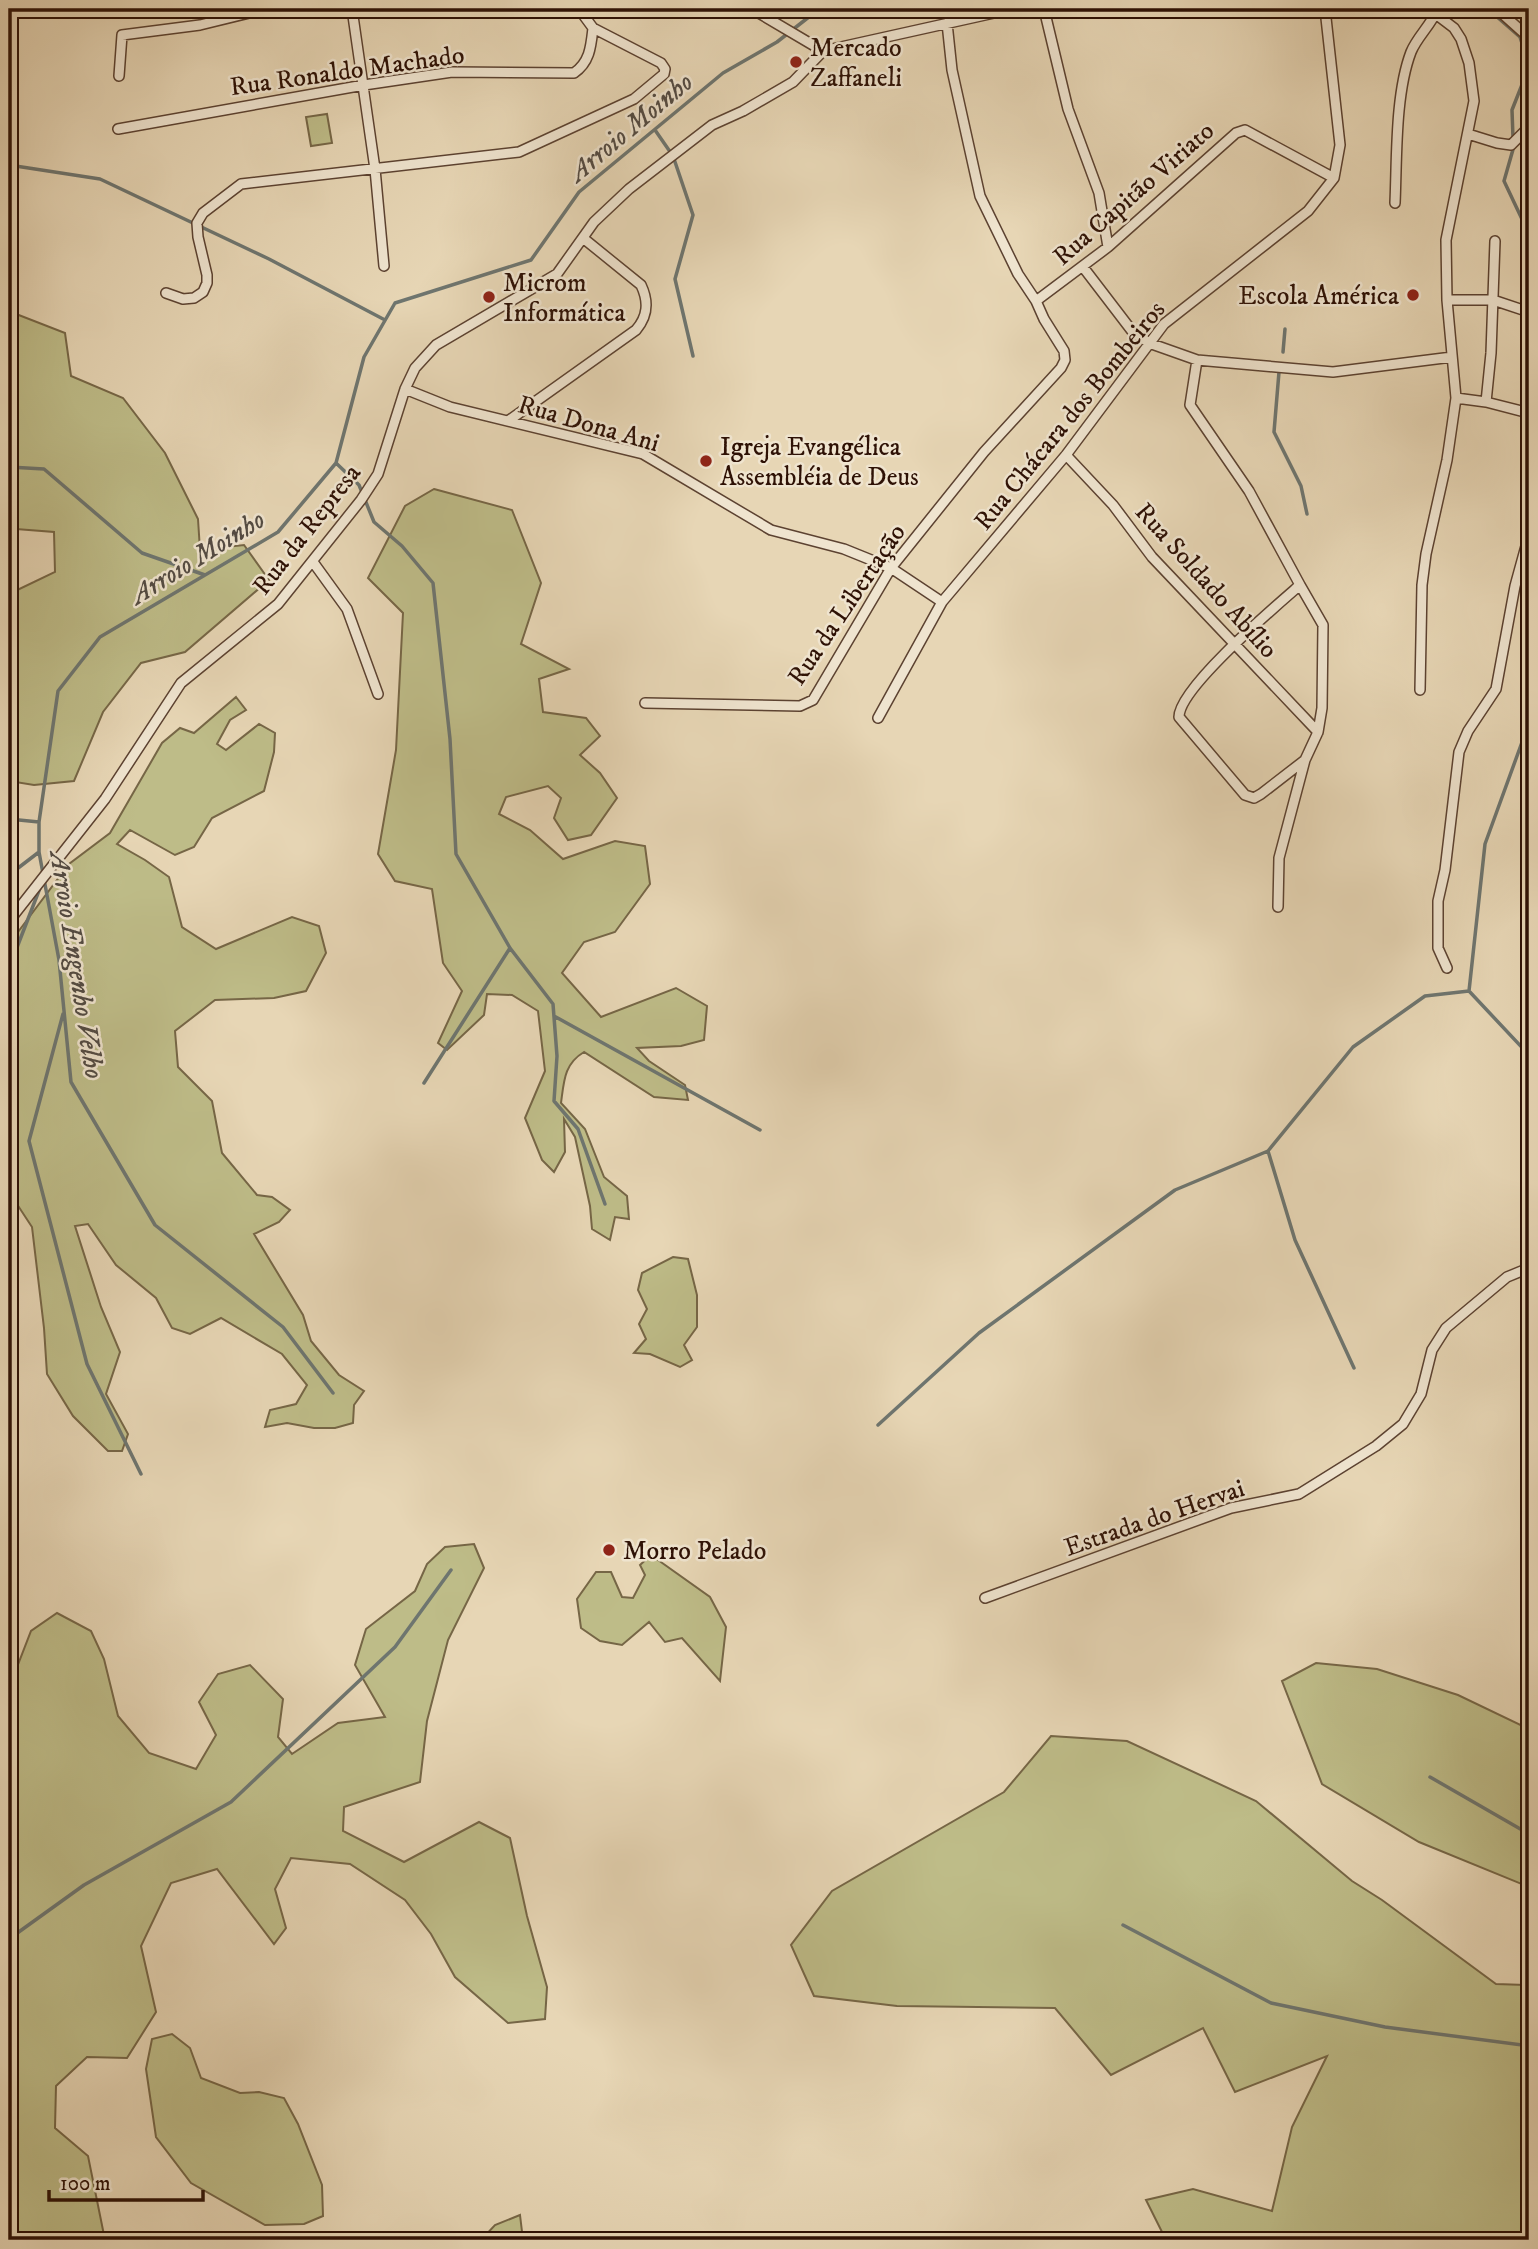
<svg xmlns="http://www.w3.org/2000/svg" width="1538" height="2249" viewBox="0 0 1538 2249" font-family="'IM FELL DW Pica',serif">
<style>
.green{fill:#bebc88;stroke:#766646;stroke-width:2}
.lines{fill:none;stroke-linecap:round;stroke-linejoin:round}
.stream{stroke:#6e756f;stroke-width:3.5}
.minor-casing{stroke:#5c4231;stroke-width:12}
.minor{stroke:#efe4cf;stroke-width:9}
.poi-dot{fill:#8f2418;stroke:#efe4cf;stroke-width:2.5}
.labels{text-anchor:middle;stroke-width:5;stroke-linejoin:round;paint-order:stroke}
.poi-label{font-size:26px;fill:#2e1105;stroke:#efe4cf;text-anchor:start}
.street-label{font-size:26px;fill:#2e1105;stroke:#efe4cf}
.water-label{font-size:28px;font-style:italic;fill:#534b43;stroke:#efe4cf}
</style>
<rect width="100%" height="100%" fill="#e7d6b5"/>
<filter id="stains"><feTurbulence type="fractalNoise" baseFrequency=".00286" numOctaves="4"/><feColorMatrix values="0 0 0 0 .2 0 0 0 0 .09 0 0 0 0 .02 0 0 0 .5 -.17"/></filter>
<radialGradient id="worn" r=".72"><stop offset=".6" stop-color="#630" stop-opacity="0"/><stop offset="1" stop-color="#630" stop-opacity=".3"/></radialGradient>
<path class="green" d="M 327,114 L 332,143 L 311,146 L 306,117 Z
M 11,312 L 65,333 L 71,376 L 123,398 L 165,453 L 198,519 L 200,550 L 244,545 L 269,580 L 185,652 L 141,663 L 103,712 L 74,781 L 34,785 L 9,781 L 9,594 L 55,572 L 54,532 L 16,529 L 9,531 L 9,314 Z
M 434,489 L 512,510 L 541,583 L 521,644 L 569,669 L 539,679 L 543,712 L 586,718 L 600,736 L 580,755 L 600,773 L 617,798 L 591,835 L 568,840 L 554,818 L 561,798 L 548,786 L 506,797 L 499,814 L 530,830 L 563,859 L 615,841 L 645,846 L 650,884 L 615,932 L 584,942 L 562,973 L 601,1017 L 676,988 L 707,1006 L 704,1040 L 681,1046 L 637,1048 L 649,1061 L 685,1085 L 688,1100 L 654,1097 L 584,1052 C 564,1064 564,1081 561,1103 L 585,1129 L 604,1177 L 627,1196 L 629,1219 L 615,1217 L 610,1240 L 592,1229 L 590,1206 L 575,1137 L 564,1119 L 565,1152 L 554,1172 L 542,1160 L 525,1118 L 545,1071 L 538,1011 L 512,995 L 487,994 L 484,1015 L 447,1050 L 438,1043 L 462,991 L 443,963 L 432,889 L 395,881 L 378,854 L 396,750 L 403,613 L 368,578 L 405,506 Z
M 236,697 L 246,710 L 230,720 L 217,744 L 226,750 L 259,724 L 275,733 L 274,752 L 264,791 L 212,818 L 194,847 L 175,855 L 130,830 L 117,844 L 145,860 L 169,877 L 182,927 L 216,949 L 292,917 L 319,926 L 326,953 L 306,991 L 274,998 L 215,1000 L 175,1031 L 178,1067 L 212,1101 L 222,1153 L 257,1195 L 272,1197 L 290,1210 L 279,1222 L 254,1234 L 303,1315 L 311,1341 L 339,1375 L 364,1391 L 354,1405 L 353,1423 L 335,1428 L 314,1428 L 287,1423 L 265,1427 L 270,1410 L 296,1404 L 307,1385 L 282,1354 L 221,1318 L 190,1334 L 172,1328 L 156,1298 L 116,1265 L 88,1224 L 75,1226 L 101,1307 L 120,1352 L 106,1394 L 128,1434 L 122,1451 L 108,1451 L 73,1416 L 47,1374 L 44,1328 L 32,1227 L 9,1192 L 9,1005 L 17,997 L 9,957 L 9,944 L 69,864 L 110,833 L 162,743 L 180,728 L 194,733 Z
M 673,1257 L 688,1259 L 697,1295 L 697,1327 L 684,1345 L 692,1360 L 680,1367 L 650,1354 L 634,1353 L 646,1339 L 639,1324 L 647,1309 L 638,1290 L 642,1273 Z
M 474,1544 L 484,1568 L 448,1640 L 427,1721 L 420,1782 L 344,1807 L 343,1831 L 404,1862 L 479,1822 L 510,1838 L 527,1916 L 547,1987 L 545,2019 L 508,2023 L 455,1977 L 431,1934 L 405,1900 L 350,1864 L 291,1858 L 275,1889 L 286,1928 L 274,1944 L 217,1869 L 171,1883 L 141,1946 L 156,2012 L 127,2058 L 87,2057 L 56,2086 L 55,2128 L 88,2156 L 105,2240 L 9,2240 L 9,1713 L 15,1708 L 14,1675 L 31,1631 L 57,1613 L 91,1631 L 104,1659 L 118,1716 L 149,1753 L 196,1769 L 216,1735 L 199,1702 L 218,1674 L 250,1665 L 283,1699 L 278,1737 L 292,1754 L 338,1723 L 385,1717 L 355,1665 L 366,1629 L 415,1591 L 427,1564 L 445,1547 Z
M 651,1555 L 710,1597 L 726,1627 L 720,1681 L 682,1638 L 665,1642 L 649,1622 L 622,1645 L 600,1641 L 581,1628 L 577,1599 L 596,1572 L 611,1572 L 622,1597 L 633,1598 L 645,1575 L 640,1565 Z
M 1316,1663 L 1377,1669 L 1458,1695 L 1529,1729 L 1529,1887 L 1419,1842 L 1322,1784 L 1282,1681 Z
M 1051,1736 L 1127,1741 L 1256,1801 L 1352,1881 L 1382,1900 L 1496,1984 L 1529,1985 L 1529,2240 L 1166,2240 L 1146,2200 L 1193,2189 L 1272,2211 L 1292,2127 L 1327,2056 L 1235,2092 L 1203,2028 L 1111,2075 L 1055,2008 L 897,2006 L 814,1996 L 791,1945 L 832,1891 L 1004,1792 Z
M 172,2034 L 190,2048 L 201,2078 L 240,2093 L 259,2092 L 284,2098 L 298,2124 L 322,2185 L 323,2216 L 304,2224 L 265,2225 L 191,2183 L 156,2137 L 146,2069 L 152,2039 Z
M 520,2215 L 523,2240 L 481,2240 L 495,2225 Z"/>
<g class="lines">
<path class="stream" d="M 1488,9 L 1520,37 L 1529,65
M 655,130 L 673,156 L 693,215 L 675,279 L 693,356
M 1513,138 L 1512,110 L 1529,67
M 1514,146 L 1504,181 L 1529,234
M 9,165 L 100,179 L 269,259 L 385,320
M 1283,352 L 1285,329
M 1279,372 L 1274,432 L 1301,486 L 1307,514
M 336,463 L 359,485 L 374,522 L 402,546 L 433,583 L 450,739 L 456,854 L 510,948 L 553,1004 L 557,1056 L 554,1101 L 578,1129 L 605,1204
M 9,467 L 44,469 L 142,553 L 205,575
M 9,819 L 39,822
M 9,875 L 39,852
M 9,968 L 40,888
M 1469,991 L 1529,1055
M 63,1014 L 29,1141 L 87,1364 L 141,1474
M 554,1016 L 760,1130
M 424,1083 L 510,948
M 1268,1151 L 1295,1240 L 1354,1368
M 333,1393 L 283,1327 L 155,1225 L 71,1082 L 59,960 L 39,852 L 39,822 L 58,691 L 100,637 L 278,532 L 336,463 L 364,357 L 395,303 L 531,260 L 579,192 L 723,73 L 777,42 L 819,9
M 878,1425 L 979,1333 L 1175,1190 L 1268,1151 L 1353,1047 L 1425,996 L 1469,991 L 1485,844 L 1525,734 L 1529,730
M 1430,1777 L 1529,1834
M 1123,1925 L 1271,2003 L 1385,2027 L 1529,2046
M 9,1939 L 84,1885 L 231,1802 L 395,1647 L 451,1570
M 1528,2240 L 1529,2239"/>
<g class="minor-casing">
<path id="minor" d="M 352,9 L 375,169 L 384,266
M 752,9 L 823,51
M 1044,9 L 1068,109 L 1099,193 L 1108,247
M 1497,9 L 1526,35
M 119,76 L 122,35 L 200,25 L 265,9
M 118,129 L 364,85 L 452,72 L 574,73 C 590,62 591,46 593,28
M 1468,134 L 1497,143 L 1511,145 L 1529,127
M 1395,203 C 1397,158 1395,94 1411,52 C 1417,37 1431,25 1437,10
M 1083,267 L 1132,331 L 1149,343 L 1197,360 L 1333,372 L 1452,357
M 166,293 L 183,299 L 194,298 L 203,292 L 207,283 L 207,275 L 198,237 L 197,223 L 203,213 L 241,184 L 519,152 L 634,99 L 664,74 L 665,69 L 661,63 L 593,28 L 579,9
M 1447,300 L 1493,300 L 1529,312
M 1036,301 L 1108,247 L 1236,133 L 1245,130 L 1334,178
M 1197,360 L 1190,405 L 1249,491 L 1300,585 C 1276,606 1179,688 1179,717 L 1245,795 L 1254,798 L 1261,794 L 1305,760
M 405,389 L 450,407 L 643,454 L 771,530 L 844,549 L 891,568 L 942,602
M 1456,398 L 1486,402 L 1529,413
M 1486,402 L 1491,353 L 1495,241
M 508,421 L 636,330 C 648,316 649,302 641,285 L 583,238
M 1066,455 L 1113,505 L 1152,557 L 1318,732
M 313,562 L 347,609 L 378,694
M 1420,690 L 1422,585 L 1426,554 L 1447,460 L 1456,398 L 1447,300 L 1446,240 L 1474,101 L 1469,63 L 1461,39 L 1454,28 L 1429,9
M 645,703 L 800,706 L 813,700 L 891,568 L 984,452 L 1061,368 L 1065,360 L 1064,351 L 1044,319 L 1036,301 L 1018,274 L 980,196 L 952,70 L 947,23
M 878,718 L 942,602 L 1066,455 L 1164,324 L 1308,211 L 1334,178 L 1340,145 L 1325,9
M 1278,907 L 1279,858 L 1305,760 L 1318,732 L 1322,708 L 1323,625 L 1300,585
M 9,921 L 105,799 L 181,683 L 278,604 L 361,500 L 378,474 L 405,389 L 415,368 L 436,345 L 557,274 L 594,222 L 629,189 L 712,125 L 743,111 L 793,82 L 823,51 L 1012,9
M 1447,968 L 1438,948 L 1438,901 L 1445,870 L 1459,752 L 1468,731 L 1496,689 L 1515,586 L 1526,546 L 1529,422
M 985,1598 L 1231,1508 L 1299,1494 L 1376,1446 L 1403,1424 L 1421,1394 L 1432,1350 L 1446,1328 L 1507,1277 L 1529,1268"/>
</g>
<use href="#minor" class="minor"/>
</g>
<g class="poi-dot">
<circle cx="796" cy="62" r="7"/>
<circle cx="1413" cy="295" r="7"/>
<circle cx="489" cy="297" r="7"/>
<circle cx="706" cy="461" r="7"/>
<circle cx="609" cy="1550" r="7"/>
</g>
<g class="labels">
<g class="poi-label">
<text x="810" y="56">Mercado<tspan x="810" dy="30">Zaffaneli</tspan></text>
<text x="503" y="291">Microm<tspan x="503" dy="30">Informática</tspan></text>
<text x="1399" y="304" text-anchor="end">Escola América</text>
<text x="720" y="455">Igreja Evangélica<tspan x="720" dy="30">Assembléia de Deus</tspan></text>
<text x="623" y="1559">Morro Pelado</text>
</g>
<g class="street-label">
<text transform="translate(347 70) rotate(-8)" y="9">Rua Ronaldo Machado</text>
<text transform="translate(1133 193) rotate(-41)" y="9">Rua Capitão Viriato</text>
<text transform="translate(1069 415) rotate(-51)" y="9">Rua Chácara dos Bombeiros</text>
<text transform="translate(589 423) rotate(16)" y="9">Rua Dona Ani</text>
<text transform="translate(306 529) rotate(-52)" y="9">Rua da Represa</text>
<text transform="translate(1207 580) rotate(48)" y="9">Rua Soldado Abílio</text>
<text transform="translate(846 604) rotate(-56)" y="9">Rua da Libertação</text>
<text transform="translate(1154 1517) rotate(-19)" y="9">Estrada do Hervai</text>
</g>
<g class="water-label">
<text transform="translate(630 126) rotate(-40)" y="10">Arroio Moinho</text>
<text transform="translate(197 556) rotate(-32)" y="10">Arroio Moinho</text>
<text transform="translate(78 965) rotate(81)" y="10">Arroio Engenho Velho</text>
</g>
</g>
<rect width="1538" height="2249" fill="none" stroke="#e7d6b5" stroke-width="35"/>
<rect x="10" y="10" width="1517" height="2228" fill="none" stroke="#2e1105" stroke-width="3.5"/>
<rect x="18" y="18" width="1503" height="2214" fill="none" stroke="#2e1105" stroke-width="2"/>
<path d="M49 2190v10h154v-10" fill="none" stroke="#2e1105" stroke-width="3.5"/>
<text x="60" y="2190" font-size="21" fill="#2e1105" stroke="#efe4cf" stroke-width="5" paint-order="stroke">100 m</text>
<rect width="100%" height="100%" filter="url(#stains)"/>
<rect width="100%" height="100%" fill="url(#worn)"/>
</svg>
